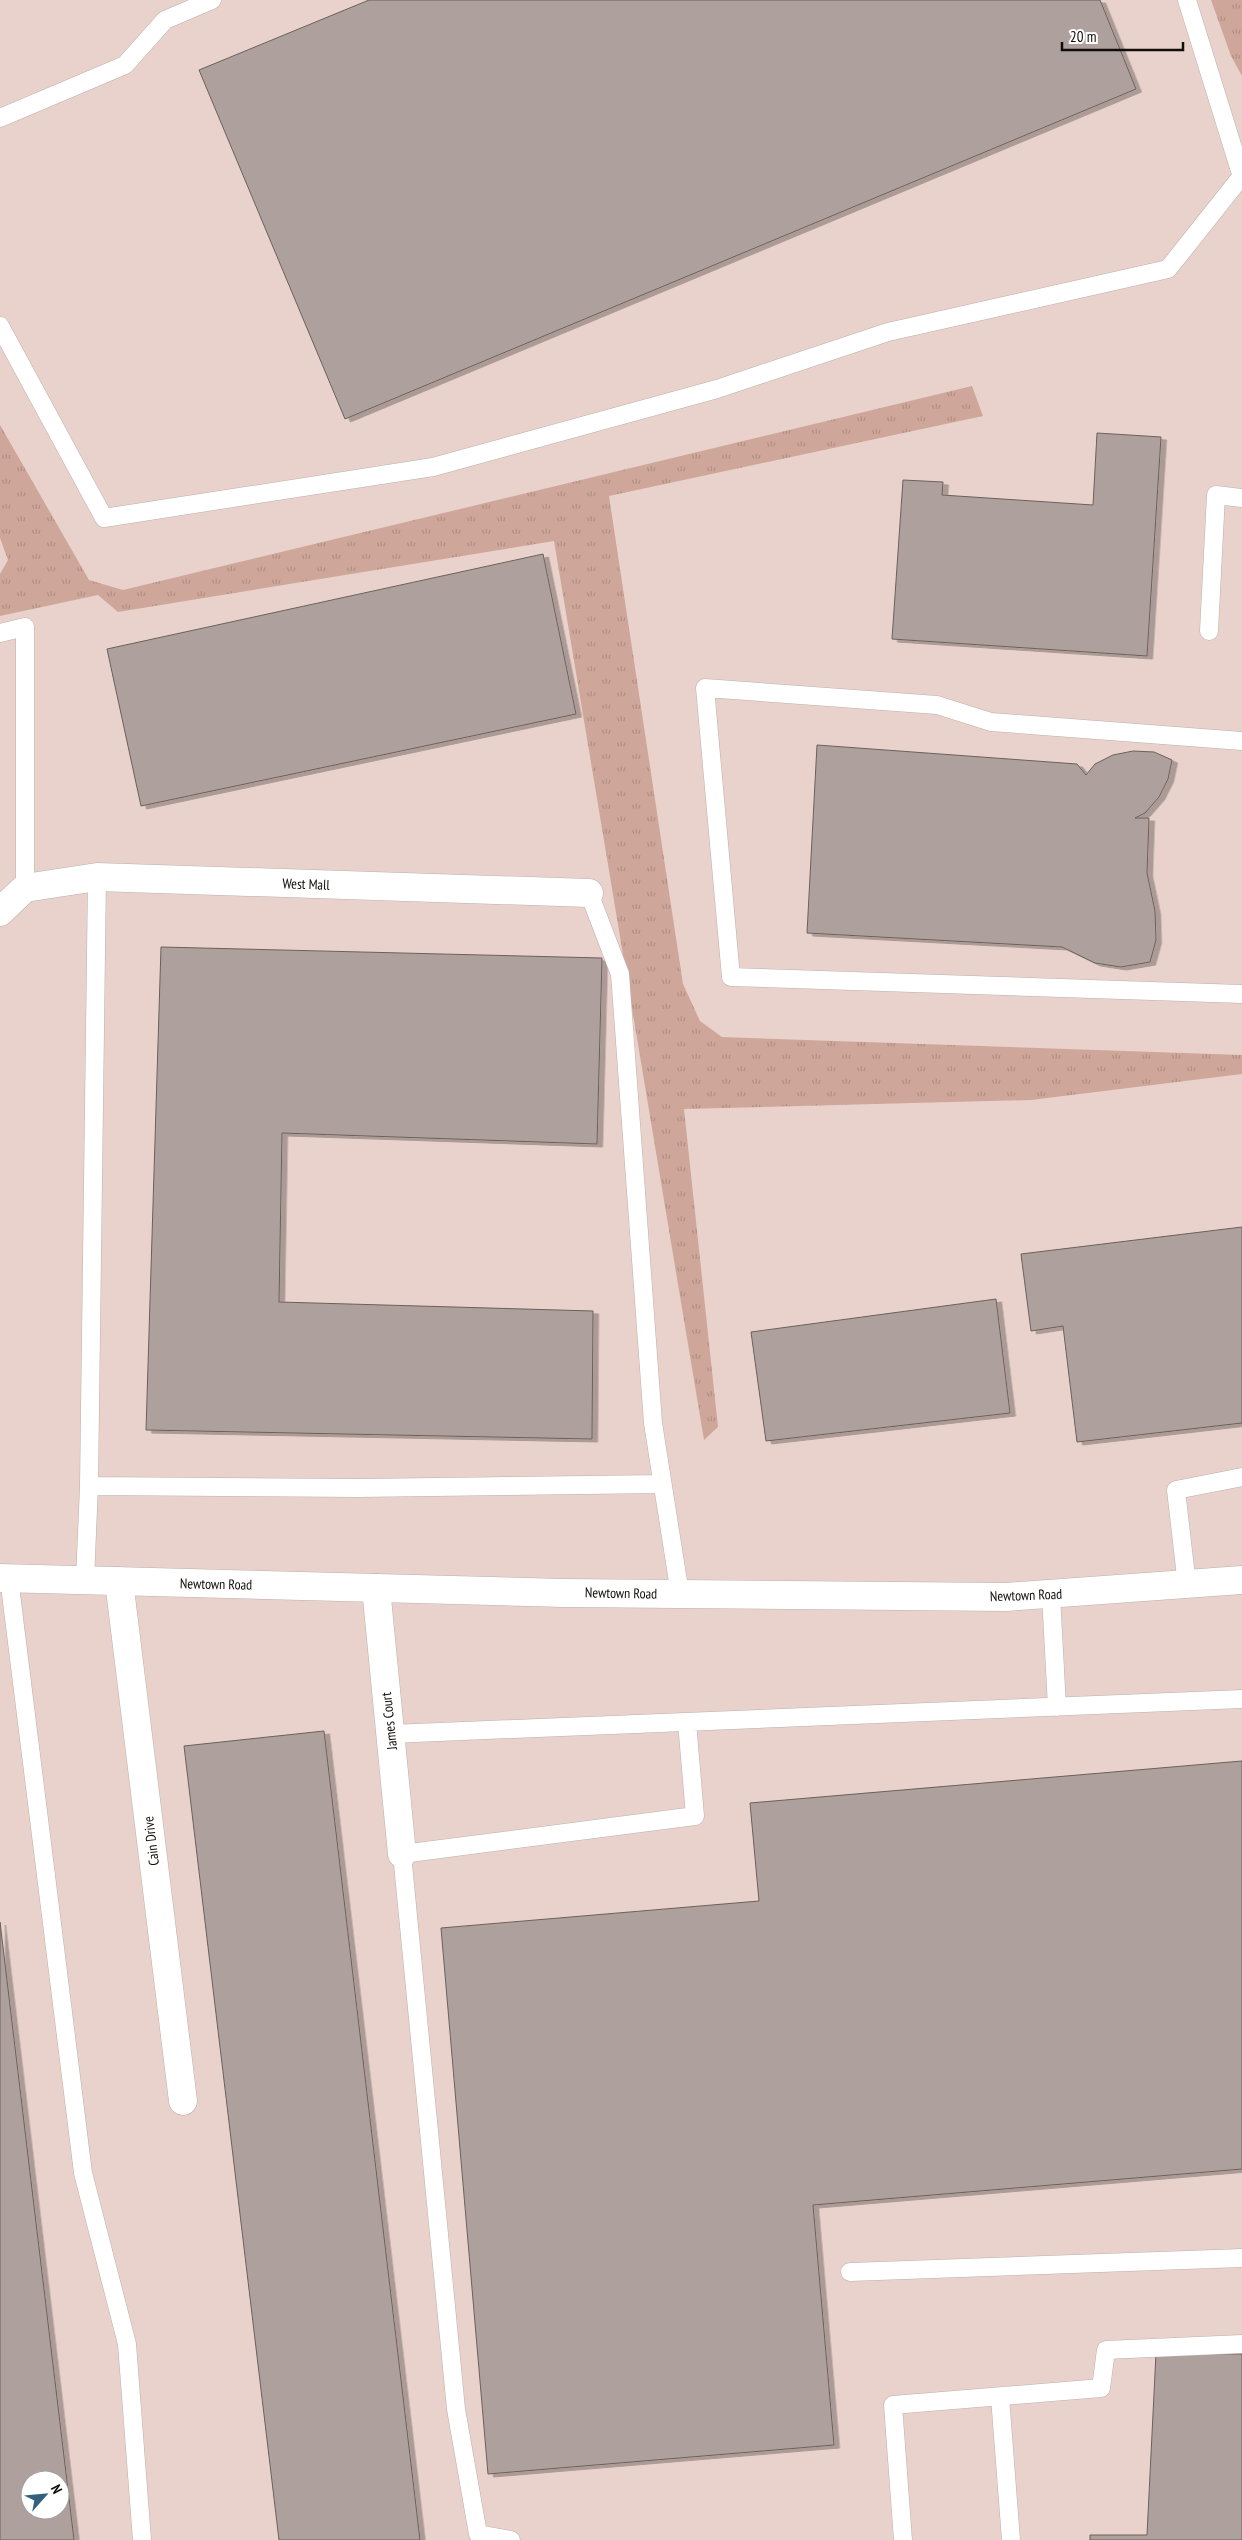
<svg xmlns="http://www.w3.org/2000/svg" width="1242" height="2540" viewBox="0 0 1242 2540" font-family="'PT Sans Narrow',sans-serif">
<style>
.built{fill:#e9d2cb;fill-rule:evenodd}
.grass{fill:url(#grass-tufts)}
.building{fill:#aea19d;stroke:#6c605c;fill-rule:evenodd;filter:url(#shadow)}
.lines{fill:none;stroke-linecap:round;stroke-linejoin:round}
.lane-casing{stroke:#bdafab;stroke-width:19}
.street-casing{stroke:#bdafab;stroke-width:29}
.secondary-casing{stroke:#bdafab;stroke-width:29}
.lane{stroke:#fff;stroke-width:18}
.street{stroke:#fff;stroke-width:28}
.secondary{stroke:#fff;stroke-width:28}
.labels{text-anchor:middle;stroke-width:4;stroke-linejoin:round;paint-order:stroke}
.street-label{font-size:14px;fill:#110d0b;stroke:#fff}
</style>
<defs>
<pattern id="grass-tufts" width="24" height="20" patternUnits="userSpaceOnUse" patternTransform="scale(1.25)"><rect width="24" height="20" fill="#cfa79a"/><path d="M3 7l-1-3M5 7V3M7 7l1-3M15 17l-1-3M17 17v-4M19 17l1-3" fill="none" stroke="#b18f83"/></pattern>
<filter id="shadow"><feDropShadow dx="5.5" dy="3" stdDeviation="0" flood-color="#0004"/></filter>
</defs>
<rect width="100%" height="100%" fill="#efe0dc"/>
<path class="built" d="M 0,0 L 1242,0 L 1242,2540 L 0,2540 ZM 30,2480 L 60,2480 L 60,2510 L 30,2510 Z"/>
<path class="grass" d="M 1211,0 L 1242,0 L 1242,76 L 1231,56 Z
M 972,386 L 983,416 L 609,496 L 683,984 L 700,1021 L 722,1037 L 1242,1055 L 1242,1074 L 1031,1100 L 684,1109 L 718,1427 L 704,1440 L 554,541 L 118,612 L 98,595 L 0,616 L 0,574 L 8,560 L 0,538 L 0,425 L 89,580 L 123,590 Z"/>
<path class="building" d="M 369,0 L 1100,0 L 1136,89 L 345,419 L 199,70 Z
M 1097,433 L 1161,437 L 1147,656 L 892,639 L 903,480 L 943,482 L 942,495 L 1093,505 Z
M 543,554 L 576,714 L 141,806 L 107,649 Z
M 817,745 L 1077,764 L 1086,775 L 1095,764 L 1113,755 L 1133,751 L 1154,752 L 1172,760 L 1168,779 L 1159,797 L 1145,813 L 1135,818 L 1149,818 L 1147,873 L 1155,911 L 1156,940 L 1150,962 L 1121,967 L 1095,963 L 1062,947 L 807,933 Z
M 161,947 L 602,958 L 597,1144 L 282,1133 L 279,1302 L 593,1311 L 592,1439 L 146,1430 Z
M 1242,1227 L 1242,1423 L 1077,1442 L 1063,1326 L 1031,1331 L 1021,1254 Z
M 996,1299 L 1010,1413 L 766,1441 L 751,1332 Z
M 324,1731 L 420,2540 L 279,2540 L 184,1746 Z
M 1242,1761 L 1242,2169 L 813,2205 L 834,2445 L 488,2474 L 441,1928 L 759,1901 L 750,1803 Z
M 0,1922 L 74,2540 L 0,2540 ZM 30,2480 L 60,2480 L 60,2510 L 30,2510 Z
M 1156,2353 L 1242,2354 L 1242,2540 L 1090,2540 L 1090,2535 L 1147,2535 Z"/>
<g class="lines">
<g class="lane-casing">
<path id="lane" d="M 1187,0 L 1242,177
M 0,118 L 125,65 L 165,20 L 212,0
M 0,326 L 104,518 L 433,467 L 717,389 L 888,332 L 1168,269 L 1241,177
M 1209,631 L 1216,495 L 1242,498
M 0,633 L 25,627 L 25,888
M 1242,741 L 991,722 L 937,705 L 705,688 L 731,977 L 1242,994
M 589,893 L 620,974 L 653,1423 L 680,1594
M 89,1486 L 359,1488 L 662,1484
M 9,1578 L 83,2173 L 127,2344 L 142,2540
M 85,1580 L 89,1486 L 97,877
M 1187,1585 L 1176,1490 L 1242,1477
M 1051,1595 L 1057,1707
M 391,1734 L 1242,1699
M 850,2272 L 1242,2258
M 1000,2397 L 1011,2540
M 511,2540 L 478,2534 L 456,2409 L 402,1854 L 695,1816 L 687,1722
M 903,2540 L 893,2405 L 1101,2388 L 1106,2350 L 1242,2344"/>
</g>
<g class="street-casing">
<path id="street" d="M 0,912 L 25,888 L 97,877 L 589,893
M 119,1581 L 183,2101
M 376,1588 L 402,1854"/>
</g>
<g class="secondary-casing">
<path id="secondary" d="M 0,1578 L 563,1593 L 1006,1597 L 1242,1580"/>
</g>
<use href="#lane" class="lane"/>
<use href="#street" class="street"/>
<use href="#secondary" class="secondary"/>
</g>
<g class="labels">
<g class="street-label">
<text transform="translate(306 884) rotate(2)" y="5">West Mall</text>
<text transform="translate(216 1584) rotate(1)" y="5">Newtown Road</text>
<text transform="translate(621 1593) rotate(1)" y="5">Newtown Road</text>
<text transform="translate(1026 1595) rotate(-2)" y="5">Newtown Road</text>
<text transform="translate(389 1721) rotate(-96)" y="5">James Court</text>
<text transform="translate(151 1841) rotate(-97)" y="5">Cain Drive</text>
</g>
</g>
<g transform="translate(45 2495) rotate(63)"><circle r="24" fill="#ffffff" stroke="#a09e9d"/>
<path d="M0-4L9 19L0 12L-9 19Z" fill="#31617f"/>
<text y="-8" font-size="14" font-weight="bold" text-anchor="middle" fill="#110d0b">N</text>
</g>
<path d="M1062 42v8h121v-8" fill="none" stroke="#110d0b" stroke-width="2.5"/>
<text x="1070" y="42" font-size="15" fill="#110d0b" stroke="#ffffff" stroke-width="4" paint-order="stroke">20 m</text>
</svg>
